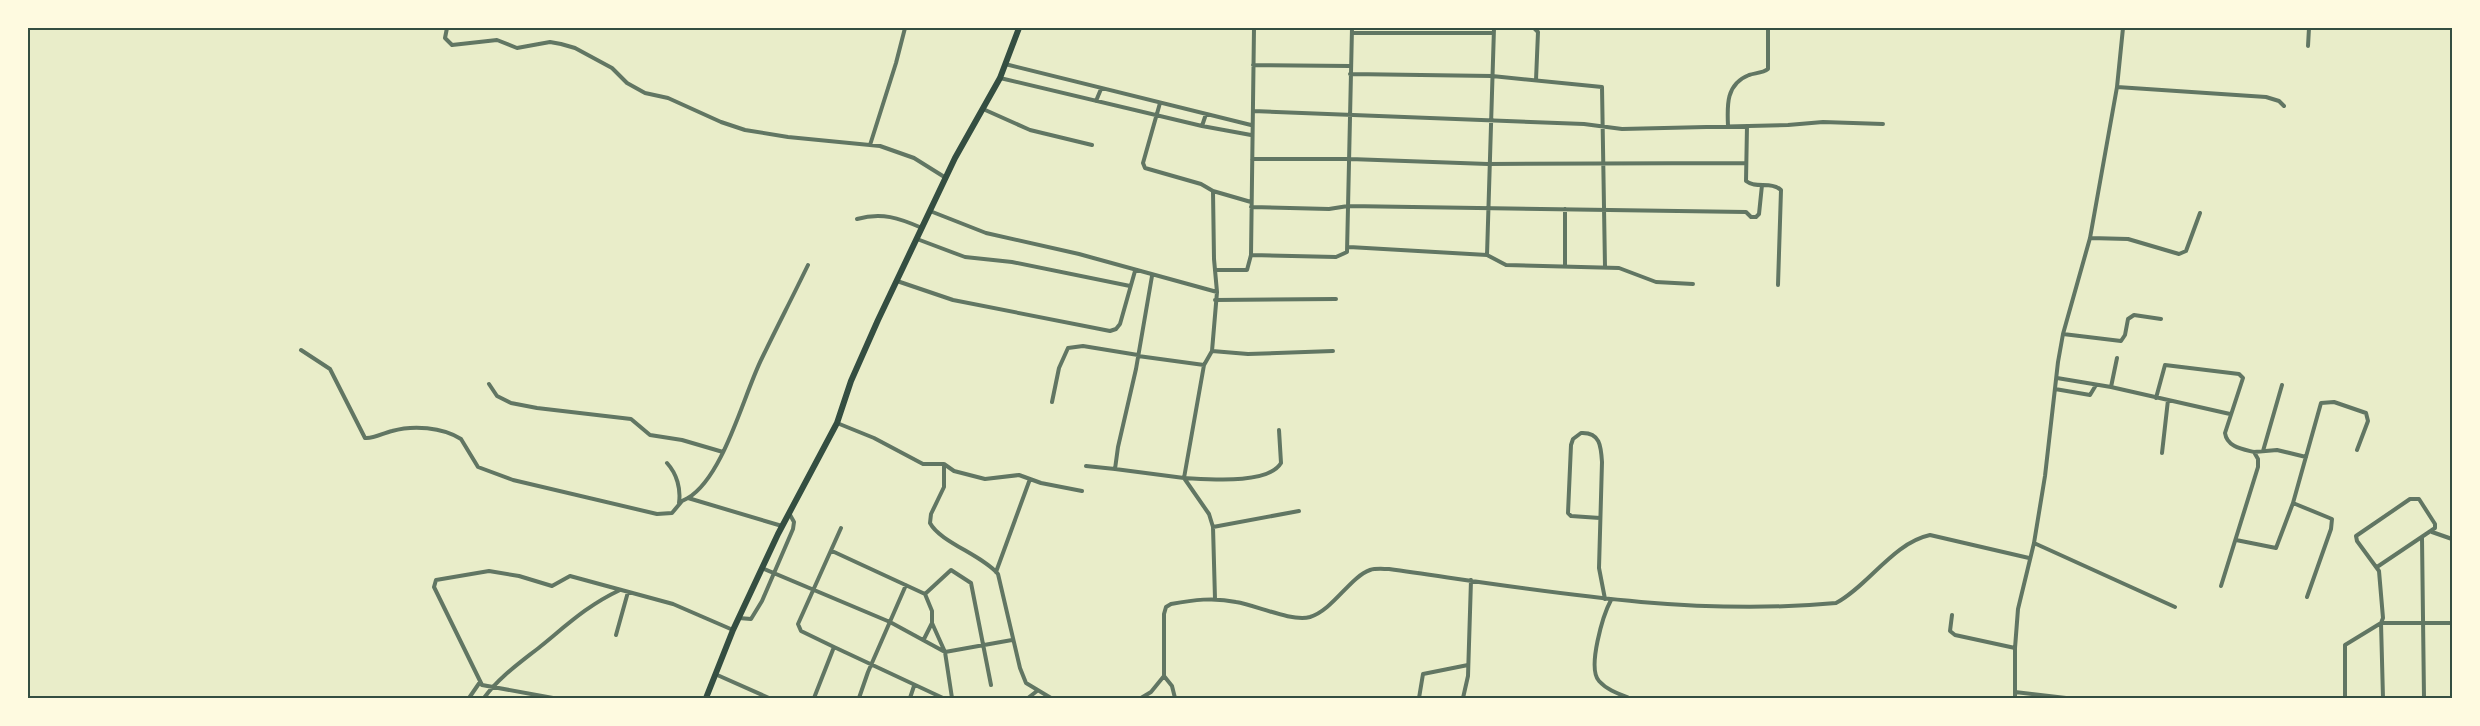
<svg xmlns="http://www.w3.org/2000/svg" width="2480" height="726" viewBox="0 0 2480 726" font-family="Lato,sans-serif">
<style>
.lines{fill:none;stroke-linecap:round;stroke-linejoin:round}
.minor{stroke:#617663;stroke-width:4}
.primary{stroke:#344e41;stroke-width:6}
.neatline{fill:none;stroke:#344e41;stroke-width:2}
</style>
<rect width="100%" height="100%" fill="#e9edc9"/>
<g class="lines">
<path class="minor" d="M 447,28 L 445,38 L 452,45 L 497,40 L 517,48 L 550,42 L 561,44 L 575,48 L 612,68 L 627,83 L 645,93 L 668,98 L 721,122 L 745,130 L 788,137 L 880,146 L 914,158 L 946,178
M 1525,28 L 1534,28 L 1538,32 L 1536,80
M 1352,33 L 1494,33
M 2308,46 L 2309,28
M 1005,64 L 1251,125
M 1253,65 L 1350,66
M 1350,74 L 1492,76 L 1602,87 L 1605,267
M 1000,78 L 1202,126 L 1251,135
M 2117,87 L 2266,97 L 2279,101 L 2284,106
M 1096,101 L 1101,89
M 1160,103 L 1143,163 L 1145,168 L 1201,184 L 1213,191 L 1251,202
M 983,109 L 1030,130 L 1092,145
M 1253,111 L 1584,124 L 1622,129 L 1788,125 L 1823,122 L 1883,124
M 1202,126 L 1206,114
M 1728,126 C 1727,105 1726,84 1749,75 C 1755,73 1763,73 1768,69 L 1768,28
M 1747,126 L 1746,181 C 1756,189 1771,181 1781,190 L 1778,285
M 870,145 L 896,63 L 905,28
M 1252,159 L 1350,159 L 1488,164 L 1746,163
M 1213,191 L 1214,259 L 1217,292
M 1251,207 L 1329,209 L 1348,206 L 1746,212 L 1751,217 L 1756,217 L 1759,214 L 1762,185
M 930,211 L 986,233 L 1079,254 L 1217,292 L 1212,351 L 1248,354 L 1333,351
M 857,219 C 882,212 899,218 922,228
M 2090,238 L 2128,239 L 2179,254 L 2186,251 L 2200,213
M 917,239 L 965,257 L 1012,262 L 1130,286
M 1349,247 L 1487,255 L 1506,265 L 1619,268 L 1656,282 L 1693,284
M 1251,255 L 1336,257 L 1347,252 L 1352,28
M 1487,255 L 1494,28
M 1565,266 L 1565,209
M 1217,270 L 1247,270 L 1251,255 L 1254,28
M 1152,276 L 1136,369 L 1118,447 L 1115,469 L 1184,478 L 1204,365 L 1212,351
M 897,281 L 953,300 L 1110,331 L 1116,329 L 1120,324 L 1135,271
M 1215,300 L 1336,299
M 2063,334 L 2121,341 L 2125,335 L 2128,319 L 2134,315 L 2161,319
M 301,350 L 330,369 L 365,438 C 374,439 383,433 392,431 C 413,425 442,427 461,439 L 478,467 L 513,480 L 657,514 L 672,513 L 682,501 L 688,498 L 782,526
M 1138,356 L 1204,365
M 2057,378 L 2111,387 L 2230,414
M 489,384 L 497,396 L 511,403 L 537,408 L 631,419 L 650,435 L 682,440 L 723,452
M 2111,387 L 2117,358
M 2055,389 L 2090,395 L 2096,385
M 2156,398 L 2165,365 L 2239,374 L 2243,378 L 2225,433 C 2227,447 2242,449 2254,452 L 2258,459 L 2258,467 L 2221,586
M 1052,402 L 1059,368 L 1068,348 L 1083,346 L 1138,355
M 837,423 L 874,438 L 923,464 L 944,464 L 944,487 L 931,514 L 930,523 C 940,542 982,555 998,574 L 1020,668 L 1026,683 L 1051,698
M 2263,451 L 2282,385
M 2254,452 L 2277,450 L 2306,457
M 2162,453 L 2168,400
M 667,463 C 677,474 681,489 679,503
M 944,464 L 954,471 L 985,479 L 1019,475 L 1041,483 L 1082,491
M 1086,466 L 1115,469
M 1184,478 C 1207,479 1268,485 1281,463 L 1279,430
M 1184,478 L 1209,514 L 1213,527 L 1215,599
M 688,498 C 724,476 743,396 762,358 C 777,327 793,296 808,265
M 2293,503 L 2321,403 L 2334,402 L 2366,413 L 2368,421 L 2357,450
M 1600,518 L 1571,516 L 1568,513 L 1571,445 L 1573,439 L 1581,433 C 1600,432 1601,446 1602,462 L 1599,568 L 1605,599
M 1213,527 L 1299,511
M 2432,532 L 2452,539
M 2422,538 L 2424,698
M 2236,540 L 2276,548 L 2293,503 L 2332,519 L 2331,529 L 2307,597
M 2034,543 L 2175,607
M 832,551 L 925,594 L 932,611 L 932,623 L 945,652 L 952,698
M 762,568 L 890,622 L 945,652 L 1012,640
M 996,572 L 1030,479
M 925,594 L 951,570 L 971,583 L 991,685
M 1611,600 C 1603,615 1587,668 1599,681 C 1607,690 1619,694 1629,698
M 1952,615 L 1950,631 L 1955,635 L 2015,648
M 739,618 L 751,619 L 762,601 L 793,529 L 794,522 L 789,513
M 616,635 L 628,592
M 924,639 L 932,623
M 834,647 L 943,698
M 715,674 L 769,698
M 1164,676 L 1172,686 L 1175,698
M 2015,692 L 2066,698
M 469,698 L 480,682
M 484,698 C 499,677 521,662 541,646 C 568,624 588,605 620,590
M 553,698 L 482,685 L 434,587 L 436,580 L 489,571 L 519,576 L 552,586 L 570,576 L 673,604 L 733,630
M 814,698 L 834,647 L 801,631 L 798,624 L 841,528
M 859,698 L 868,672 L 906,585
M 910,698 L 914,686
M 1028,698 L 1037,691
M 1141,698 L 1151,692 L 1164,676 L 1164,614 L 1166,607 L 1171,604 C 1193,600 1214,597 1236,602 C 1256,605 1291,622 1310,617 C 1333,610 1350,577 1370,570 C 1376,568 1383,569 1389,569 C 1538,590 1685,617 1836,603 C 1868,586 1893,543 1930,535 L 2029,558
M 1419,698 L 1423,674 L 1468,665
M 1463,698 L 1468,676 L 1471,580
M 2015,698 L 2015,648 L 2018,609 L 2034,543 L 2045,476 L 2058,362 L 2063,334 L 2090,238 L 2117,87 L 2123,28
M 2345,698 L 2345,645 L 2381,623 L 2383,618 L 2379,571 L 2357,541 L 2356,536 L 2410,499 L 2419,499 L 2435,524 L 2435,528 L 2377,567
M 2383,698 L 2381,623 L 2452,623"/>
<path class="primary" d="M 706,698 L 733,630 L 778,534 L 837,423 L 851,381 L 878,320 L 955,158 L 1000,78 L 1019,28"/>
</g>
<rect width="2480" height="726" fill="none" stroke="#fefae0" stroke-width="58"/>
<rect x="29" y="29" width="2422" height="668" class="neatline"/>
</svg>
